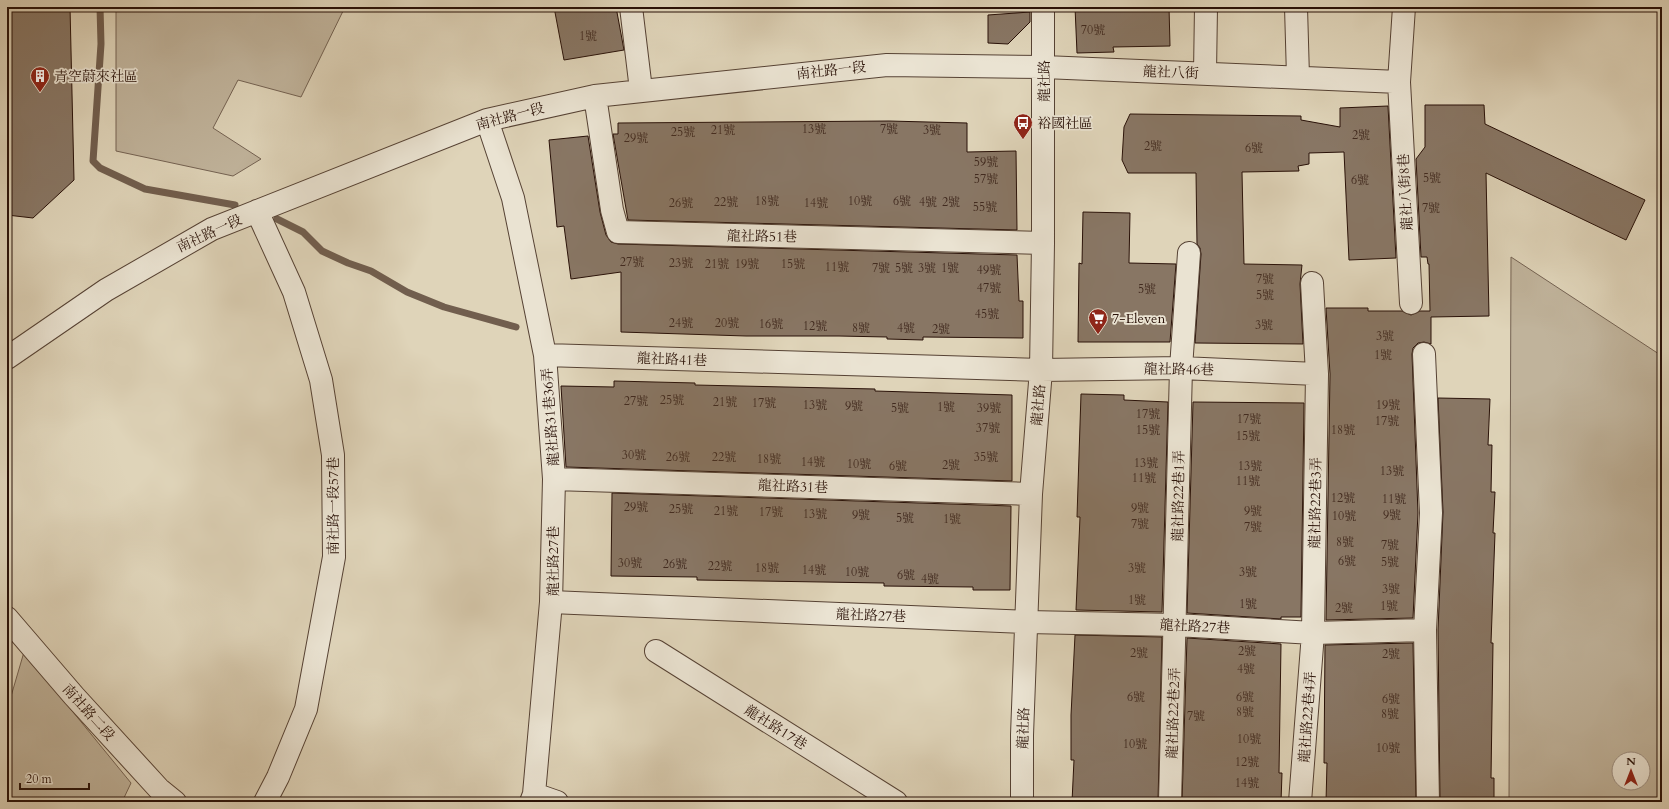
<svg xmlns="http://www.w3.org/2000/svg" width="1669" height="809" viewBox="0 0 1669 809" font-family="Cardo,'Noto Serif TC',serif">
<style>
.green{fill:#c0b39b;stroke:#746252;fill-rule:evenodd}
.lines{fill:none;stroke-linecap:round;stroke-linejoin:round}
.stream{stroke:#715e4e;stroke-width:7}
.building{fill:#887664;stroke:#291108}
.minor-casing{stroke:#564234;stroke-width:24}
.minor{stroke:#eae3d2;stroke-width:22}
.labels{text-anchor:middle;stroke-width:3.5;stroke-linejoin:round;paint-order:stroke}
.number-label{font-size:12px;fill:#412a1f}
.street-label{font-size:14px;fill:#291108;stroke:#eae3d2}
.poi-label{font-size:14px;fill:#291108;stroke:#eae3d2;text-anchor:start}
</style>
<rect width="100%" height="100%" fill="#dfd4b9"/>
<filter id="stains"><feTurbulence type="fractalNoise" baseFrequency=".005" numOctaves="4"/><feColorMatrix values="0 0 0 0 .2 0 0 0 0 .09 0 0 0 0 .02 0 0 0 .5 -.17"/></filter>
<radialGradient id="worn" r=".72"><stop offset=".6" stop-color="#630" stop-opacity="0"/><stop offset="1" stop-color="#630" stop-opacity=".3"/></radialGradient>
<path class="green" d="M 116,7 L 345,7 L 301,97 L 238,80 L 213,128 L 261,159 L 233,176 L 116,151 Z
M 1511,257 L 1662,356 L 1662,802 L 1509,802 ZM 1619,759 L 1643,759 L 1643,783 L 1619,783 Z
M 24,652 L 131,783 L 122,802 L 7,802 L 7,710 Z"/>
<g class="lines">
<path class="stream" d="M 100,7 L 101,44 L 93,161 L 100,168 L 145,189 L 235,205
M 277,219 L 303,232 L 322,251 L 348,263 L 371,271 L 407,292 L 444,307 L 516,327"/>
</g>
<path class="building" d="M 7,7 L 70,7 L 74,180 L 33,218 L 7,215 Z
M 554,7 L 616,7 L 624,50 L 564,60 Z
M 1075,7 L 1169,7 L 1170,46 L 1113,47 L 1114,52 L 1077,53 Z
M 1030,12 L 1030,22 L 1008,44 L 988,43 L 988,15 Z
M 1425,105 L 1484,105 L 1485,124 L 1645,200 L 1626,240 L 1486,173 L 1489,316 L 1431,317 L 1431,344 L 1424,342 L 1418,343 L 1413,348 L 1412,354 L 1418,513 L 1413,618 L 1326,620 L 1330,374 L 1326,308 L 1368,308 L 1368,311 L 1402,311 L 1411,315 L 1420,311 L 1430,311 L 1429,264 L 1428,264 L 1427,257 L 1421,257 L 1416,159 L 1425,147 Z
M 1388,106 L 1396,258 L 1349,260 L 1344,152 L 1309,153 L 1309,164 L 1298,166 L 1299,171 L 1242,172 L 1244,264 L 1302,265 L 1300,284 L 1303,344 L 1195,343 L 1201,254 L 1200,248 L 1197,244 L 1196,173 L 1128,173 L 1122,160 L 1124,127 L 1130,114 L 1301,116 L 1301,120 L 1340,127 L 1340,108 Z
M 889,121 L 967,123 L 967,152 L 1016,151 L 1017,230 L 628,220 L 613,134 L 618,134 L 618,123 Z
M 588,136 L 600,212 L 606,235 L 611,242 L 618,244 L 1017,255 L 1019,301 L 1023,301 L 1023,338 L 923,337 L 923,340 L 887,339 L 887,337 L 839,336 L 746,336 L 621,332 L 621,272 L 571,279 L 564,226 L 557,227 L 549,140 Z
M 1083,212 L 1130,213 L 1129,263 L 1176,264 L 1170,342 L 1078,342 L 1079,263 L 1082,264 Z
M 614,381 L 695,383 L 695,385 L 875,389 L 875,391 L 1012,395 L 1012,481 L 566,467 L 561,386 L 614,387 Z
M 1081,394 L 1124,395 L 1124,400 L 1168,402 L 1162,612 L 1076,610 L 1080,517 L 1077,517 Z
M 1438,398 L 1490,399 L 1488,445 L 1492,445 L 1491,492 L 1495,492 L 1493,533 L 1495,533 L 1491,643 L 1493,643 L 1491,778 L 1494,778 L 1494,802 L 1440,802 L 1438,630 L 1443,512 Z
M 1193,402 L 1304,403 L 1301,617 L 1281,617 L 1281,619 L 1187,613 Z
M 612,493 L 1011,506 L 1010,590 L 973,590 L 973,587 L 884,586 L 884,583 L 697,580 L 697,577 L 611,576 Z
M 1075,635 L 1162,637 L 1158,802 L 1072,802 L 1074,760 L 1071,760 L 1071,715 Z
M 1187,638 L 1281,644 L 1279,773 L 1282,773 L 1281,802 L 1182,802 Z
M 1413,643 L 1416,802 L 1326,802 L 1327,763 L 1324,763 L 1325,645 Z"/>
<g class="lines">
<g class="minor-casing">
<path id="minor" d="M 631,7 L 641,90
M 1296,7 L 1298,77
M 1404,7 L 1399,82 L 1411,303
M 1205,73 L 1206,7
M 595,96 L 612,210 L 618,232 L 1043,243
M 487,120 L 513,198 L 545,355 L 554,479 L 551,602 L 1027,622 L 1176,625 L 1313,633 L 1425,630
M 257,211 L 294,292 L 321,380 L 333,455 L 334,557 L 306,709 L 278,777 L 265,802
M 1424,354 L 1431,513 L 1425,630 L 1428,802
M 545,355 L 1041,370 L 1181,368 L 1317,374
M 7,358 L 106,290 L 212,229 L 487,120 L 595,96 L 887,65 L 1044,67 L 1399,82
M 554,479 L 1031,494
M 7,618 L 74,696 L 159,789 L 175,802
M 656,651 L 896,802
M 534,794 L 557,802
M 531,802 L 534,794 L 551,602
M 1022,802 L 1022,735 L 1031,494 L 1041,370 L 1043,243 L 1043,7
M 1170,802 L 1181,368 L 1189,253
M 1300,802 L 1313,633 L 1317,374 L 1312,283"/>
</g>
<use href="#minor" class="minor"/>
</g>
<defs>
<g id="building-pin" transform="scale(1)"><path d="M0 17L-7.5 6A9.5 9.5 0 1 1 7.5 6Z" fill="#8f2418" stroke="#eae3d2"/><path d="M-4-6H4V6H1V3H-1V6H-4ZM-2.5-4.3h1.7v1.8h-1.7ZM.8-4.3h1.7v1.8H.8ZM-2.5-1h1.7V.8h-1.7ZM.8-1h1.7V.8H.8Z" fill="#fff"/></g>
<g id="bus-pin" transform="scale(1)"><path d="M0 17L-7.5 6A9.5 9.5 0 1 1 7.5 6Z" fill="#8f2418" stroke="#eae3d2"/><path d="M-5-6H5V4H4V6H2V4H-2V6H-4V4H-5ZM-3.5-4V0h7V-4ZM-3.5 1.2v1.5H-2V1.2ZM2 1.2v1.5H3.5V1.2Z" fill="#fff"/></g>
<g id="supermarket-pin" transform="scale(1)"><path d="M0 17L-7.5 6A9.5 9.5 0 1 1 7.5 6Z" fill="#8f2418" stroke="#eae3d2"/><path d="M-6-5.5h2.5l.6 2H6L4.5 2H-2.5L-4.4-4H-6ZM-1.5 3.2a1.3 1.3 0 1 0 .1 0ZM3 3.2a1.3 1.3 0 1 0 .1 0Z" fill="#fff"/></g>
</defs>
<g fill-rule="evenodd">
<use href="#building-pin" x="40" y="76"/>
<use href="#bus-pin" x="1023" y="123"/>
<use href="#supermarket-pin" x="1098" y="318"/>
</g>
<g class="labels">
<g class="number-label">
<text x="1093" y="34">70號</text>
<text x="588" y="40">1號</text>
<text x="814" y="133">13號</text>
<text x="889" y="133">7號</text>
<text x="723" y="134">21號</text>
<text x="932" y="134">3號</text>
<text x="683" y="136">25號</text>
<text x="1361" y="139">2號</text>
<text x="636" y="142">29號</text>
<text x="1153" y="150">2號</text>
<text x="1254" y="152">6號</text>
<text x="986" y="166">59號</text>
<text x="1432" y="182">5號</text>
<text x="986" y="183">57號</text>
<text x="1360" y="184">6號</text>
<text x="767" y="205">18號</text>
<text x="860" y="205">10號</text>
<text x="902" y="205">6號</text>
<text x="726" y="206">22號</text>
<text x="928" y="206">4號</text>
<text x="951" y="206">2號</text>
<text x="681" y="207">26號</text>
<text x="816" y="207">14號</text>
<text x="985" y="211">55號</text>
<text x="1431" y="212">7號</text>
<text x="632" y="266">27號</text>
<text x="681" y="267">23號</text>
<text x="717" y="268">21號</text>
<text x="747" y="268">19號</text>
<text x="793" y="268">15號</text>
<text x="837" y="271">11號</text>
<text x="881" y="272">7號</text>
<text x="904" y="272">5號</text>
<text x="927" y="272">3號</text>
<text x="950" y="272">1號</text>
<text x="989" y="274">49號</text>
<text x="1265" y="283">7號</text>
<text x="989" y="292">47號</text>
<text x="1147" y="293">5號</text>
<text x="1265" y="299">5號</text>
<text x="987" y="318">45號</text>
<text x="681" y="327">24號</text>
<text x="727" y="327">20號</text>
<text x="771" y="328">16號</text>
<text x="1264" y="329">3號</text>
<text x="815" y="330">12號</text>
<text x="861" y="332">8號</text>
<text x="906" y="332">4號</text>
<text x="941" y="333">2號</text>
<text x="1385" y="340">3號</text>
<text x="1383" y="359">1號</text>
<text x="672" y="404">25號</text>
<text x="636" y="405">27號</text>
<text x="725" y="406">21號</text>
<text x="764" y="407">17號</text>
<text x="815" y="409">13號</text>
<text x="1388" y="409">19號</text>
<text x="854" y="410">9號</text>
<text x="946" y="411">1號</text>
<text x="900" y="412">5號</text>
<text x="989" y="412">39號</text>
<text x="1148" y="418">17號</text>
<text x="1249" y="423">17號</text>
<text x="1387" y="425">17號</text>
<text x="988" y="432">37號</text>
<text x="1148" y="434">15號</text>
<text x="1343" y="434">18號</text>
<text x="1248" y="440">15號</text>
<text x="634" y="459">30號</text>
<text x="678" y="461">26號</text>
<text x="724" y="461">22號</text>
<text x="986" y="461">35號</text>
<text x="769" y="463">18號</text>
<text x="813" y="466">14號</text>
<text x="1146" y="467">13號</text>
<text x="859" y="468">10號</text>
<text x="951" y="469">2號</text>
<text x="898" y="470">6號</text>
<text x="1250" y="470">13號</text>
<text x="1392" y="475">13號</text>
<text x="1144" y="482">11號</text>
<text x="1248" y="485">11號</text>
<text x="1343" y="502">12號</text>
<text x="1394" y="503">11號</text>
<text x="636" y="511">29號</text>
<text x="1140" y="512">9號</text>
<text x="681" y="513">25號</text>
<text x="726" y="515">21號</text>
<text x="1253" y="515">9號</text>
<text x="771" y="516">17號</text>
<text x="815" y="518">13號</text>
<text x="861" y="519">9號</text>
<text x="1392" y="519">9號</text>
<text x="1344" y="520">10號</text>
<text x="905" y="522">5號</text>
<text x="952" y="523">1號</text>
<text x="1140" y="528">7號</text>
<text x="1253" y="531">7號</text>
<text x="1345" y="546">8號</text>
<text x="1390" y="549">7號</text>
<text x="1347" y="565">6號</text>
<text x="1390" y="566">5號</text>
<text x="630" y="567">30號</text>
<text x="675" y="568">26號</text>
<text x="720" y="570">22號</text>
<text x="767" y="572">18號</text>
<text x="1137" y="572">3號</text>
<text x="814" y="574">14號</text>
<text x="857" y="576">10號</text>
<text x="1248" y="576">3號</text>
<text x="906" y="579">6號</text>
<text x="930" y="583">4號</text>
<text x="1391" y="593">3號</text>
<text x="1137" y="604">1號</text>
<text x="1248" y="608">1號</text>
<text x="1389" y="610">1號</text>
<text x="1344" y="612">2號</text>
<text x="1247" y="655">2號</text>
<text x="1139" y="657">2號</text>
<text x="1391" y="658">2號</text>
<text x="1246" y="673">4號</text>
<text x="1136" y="701">6號</text>
<text x="1245" y="701">6號</text>
<text x="1391" y="703">6號</text>
<text x="1245" y="716">8號</text>
<text x="1390" y="718">8號</text>
<text x="1196" y="720">7號</text>
<text x="1249" y="743">10號</text>
<text x="1135" y="748">10號</text>
<text x="1388" y="752">10號</text>
<text x="1247" y="766">12號</text>
<text x="1247" y="787">14號</text>
</g>
<g class="street-label">
<text transform="translate(831 70) rotate(-6)" y="5">南社路一段</text>
<text transform="translate(1171 72) rotate(2)" y="5">龍社八街</text>
<text transform="translate(1044 81) rotate(-90)" y="5">龍社路</text>
<text transform="translate(510 116) rotate(-15)" y="5">南社路一段</text>
<text transform="translate(1405 192) rotate(-93)" y="5">龍社八街8巷</text>
<text transform="translate(209 233) rotate(-25)" y="5">南社路一段</text>
<text transform="translate(762 236) rotate(1)" y="5">龍社路51巷</text>
<text transform="translate(672 359) rotate(2)" y="5">龍社路41巷</text>
<text transform="translate(1179 369) rotate(1)" y="5">龍社路46巷</text>
<text transform="translate(1038 405) rotate(-85)" y="5">龍社路</text>
<text transform="translate(550 417) rotate(-94)" y="5">龍社路31巷36弄</text>
<text transform="translate(793 486) rotate(2)" y="5">龍社路31巷</text>
<text transform="translate(1178 496) rotate(-89)" y="5">龍社路22巷1弄</text>
<text transform="translate(1315 503) rotate(-89)" y="5">龍社路22巷3弄</text>
<text transform="translate(333 506) rotate(-90)" y="5">南社路一段57巷</text>
<text transform="translate(553 561) rotate(-90)" y="5">龍社路27巷</text>
<text transform="translate(871 615) rotate(2)" y="5">龍社路27巷</text>
<text transform="translate(1195 626) rotate(3)" y="5">龍社路27巷</text>
<text transform="translate(89 712) rotate(48)" y="5">南社路二段</text>
<text transform="translate(1173 713) rotate(-88)" y="5">龍社路22巷2弄</text>
<text transform="translate(1307 717) rotate(-86)" y="5">龍社路22巷4弄</text>
<text transform="translate(776 727) rotate(32)" y="5">龍社路17巷</text>
<text transform="translate(1023 728) rotate(-88)" y="5">龍社路</text>
</g>
<g class="poi-label">
<text x="54" y="81">青空蔚來社區</text>
<text x="1037" y="128">裕國社區</text>
<text x="1112" y="323">7-Eleven</text>
</g>
</g>
<rect width="1669" height="809" fill="none" stroke="#dfd4b9" stroke-width="24"/>
<rect x="8" y="8" width="1653" height="793" fill="none" stroke="#291108" stroke-width="2"/>
<rect x="12" y="12" width="1645" height="785" fill="none" stroke="#291108"/>
<g transform="translate(1631 771)"><circle r="19" fill="#eae3d2" stroke="#9d8f81"/>
<path d="M0-3L7 15L0 10L-7 15Z" fill="#8f2418"/>
<text y="-6" font-size="11" font-weight="bold" text-anchor="middle" fill="#291108">N</text>
</g>
<path d="M20 783v6h69v-6" fill="none" stroke="#291108" stroke-width="2"/>
<text x="26" y="783" font-size="12" fill="#291108" stroke="#eae3d2" stroke-width="3" paint-order="stroke">20 m</text>
<rect width="100%" height="100%" filter="url(#stains)"/>
<rect width="100%" height="100%" fill="url(#worn)"/>
</svg>
